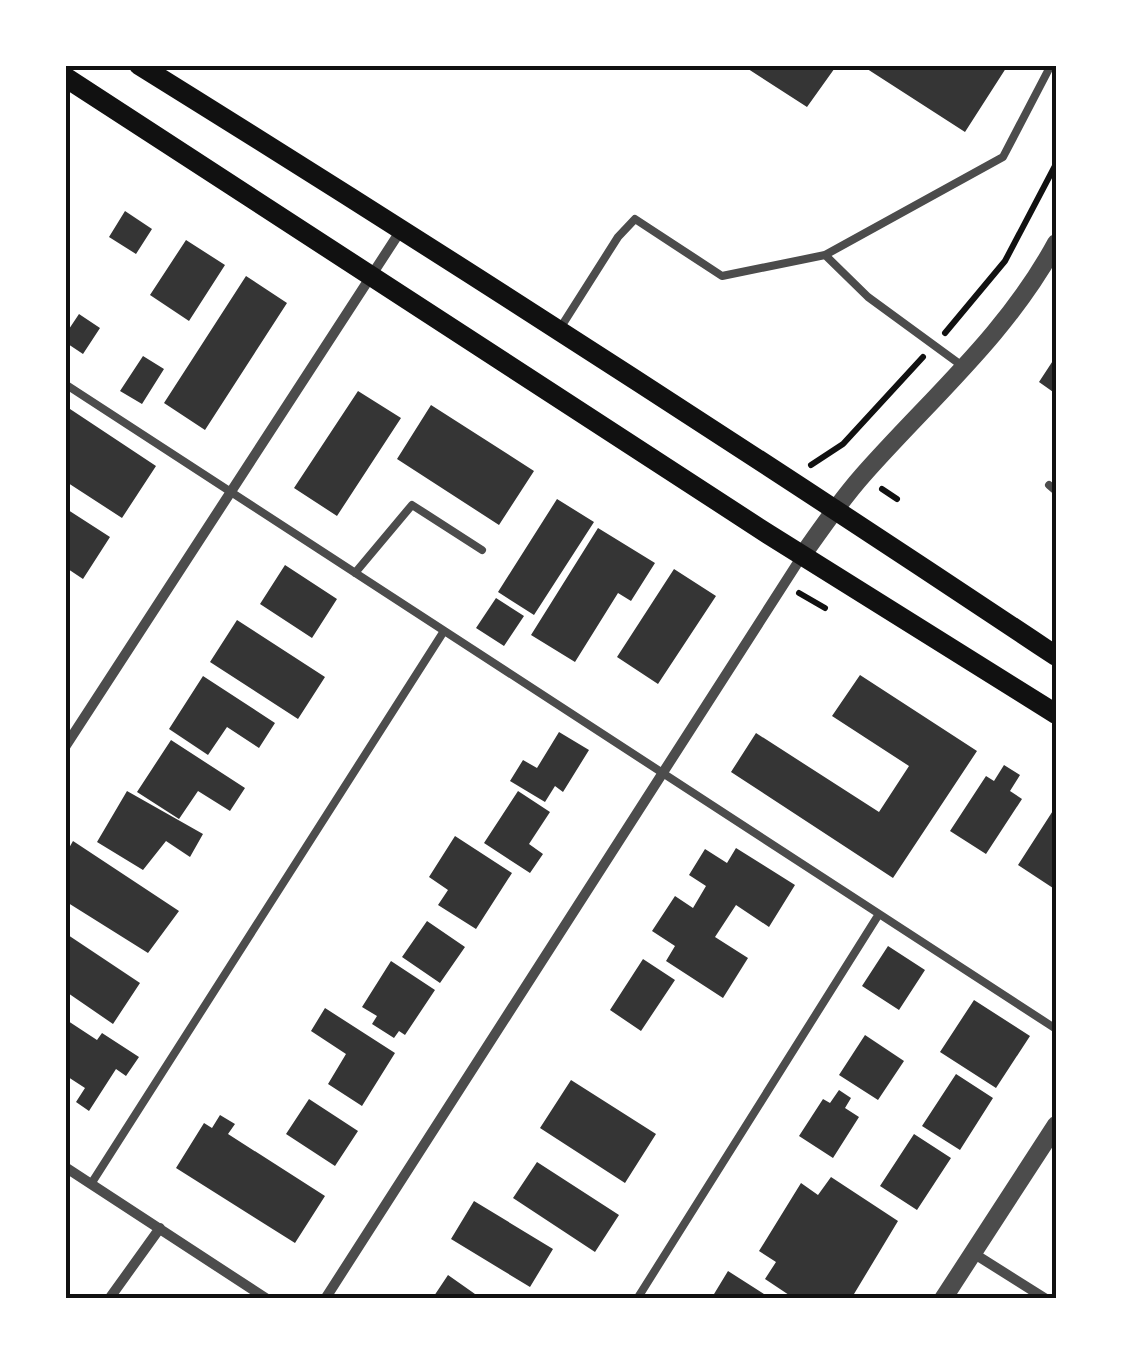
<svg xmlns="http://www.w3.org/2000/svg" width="1121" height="1364" viewBox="0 0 1121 1364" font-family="Bitter,serif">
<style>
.building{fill:#353535}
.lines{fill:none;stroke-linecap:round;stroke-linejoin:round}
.path{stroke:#111;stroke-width:6}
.service{stroke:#4c4c4c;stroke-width:8}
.minor{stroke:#4c4c4c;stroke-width:10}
.tertiary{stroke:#4c4c4c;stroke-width:18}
.secondary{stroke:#111;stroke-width:20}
.neatline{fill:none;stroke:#111;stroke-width:4}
</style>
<rect width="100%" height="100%" fill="#fff"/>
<path class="building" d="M 742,65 L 837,65 L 807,107 Z
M 861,65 L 1008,65 L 965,132 Z
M 125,211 L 152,229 L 136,254 L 109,237 Z
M 186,240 L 225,265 L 189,321 L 150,295 Z
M 246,276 L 287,303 L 205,430 L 164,403 Z
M 79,314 L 100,328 L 83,354 L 65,342 L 65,335 Z
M 143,356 L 164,369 L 142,404 L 120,391 Z
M 1056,356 L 1056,394 L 1039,382 Z
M 358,391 L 401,418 L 337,516 L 294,488 Z
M 431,405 L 534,471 L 499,525 L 397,459 Z
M 67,407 L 156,466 L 122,518 L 65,481 Z
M 557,499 L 594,522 L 534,615 L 498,592 Z
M 65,508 L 110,537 L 83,579 L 65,567 Z
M 598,528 L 655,563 L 631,601 L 618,593 L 575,662 L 531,635 Z
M 285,565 L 337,599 L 312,638 L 260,604 Z
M 674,569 L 716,596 L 658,684 L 617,657 Z
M 496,598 L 524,616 L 504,646 L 476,628 Z
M 237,620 L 325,677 L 298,719 L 210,662 Z
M 860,675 L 977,751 L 893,878 L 731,772 L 756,733 L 879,812 L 909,766 L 832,716 Z
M 203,676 L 275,723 L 259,748 L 227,727 L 208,755 L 169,729 Z
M 559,732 L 589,750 L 563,792 L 555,786 L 545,802 L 510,781 L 523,760 L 537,768 Z
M 171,740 L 245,788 L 230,811 L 198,791 L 179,819 L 137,792 Z
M 1004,765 L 1020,775 L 1010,791 L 1022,799 L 986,854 L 950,831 L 986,776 L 994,781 Z
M 127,791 L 203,834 L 190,857 L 166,841 L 143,870 L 97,842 Z
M 518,791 L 550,812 L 529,844 L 543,854 L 530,873 L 484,843 Z
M 1056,806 L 1056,890 L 1018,865 Z
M 455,836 L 512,873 L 476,929 L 438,905 L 448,890 L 429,877 Z
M 73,841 L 179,911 L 148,953 L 65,901 L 65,855 Z
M 736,848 L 795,885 L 769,927 L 736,905 L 715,937 L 748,958 L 723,998 L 666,961 L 675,946 L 652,931 L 675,896 L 693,908 L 706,886 L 689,875 L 705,849 L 727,863 Z
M 427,921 L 465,947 L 440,983 L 402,957 Z
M 65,933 L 140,983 L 113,1024 L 65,991 Z
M 888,946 L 925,970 L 899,1010 L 862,986 Z
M 643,959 L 675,980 L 641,1031 L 610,1010 Z
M 391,961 L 435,990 L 405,1035 L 399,1031 L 394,1038 L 372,1024 L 377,1016 L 362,1007 Z
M 974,1000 L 1030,1036 L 996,1088 L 940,1052 Z
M 325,1008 L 395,1053 L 362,1106 L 328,1084 L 346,1054 L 311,1031 Z
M 65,1019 L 97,1040 L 102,1033 L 139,1057 L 126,1076 L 116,1069 L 89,1111 L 76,1102 L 85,1088 L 65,1075 Z
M 865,1035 L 904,1061 L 878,1100 L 839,1075 Z
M 956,1074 L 993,1098 L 960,1150 L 922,1126 Z
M 571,1080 L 656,1134 L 625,1183 L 540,1128 Z
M 839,1090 L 851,1098 L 845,1108 L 859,1117 L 833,1158 L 799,1136 L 823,1099 L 830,1103 Z
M 309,1099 L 358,1131 L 335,1166 L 286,1134 Z
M 220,1115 L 235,1124 L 228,1134 L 325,1196 L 295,1243 L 176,1168 L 204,1123 L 212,1128 Z
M 914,1134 L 951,1158 L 917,1210 L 880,1186 Z
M 537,1162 L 619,1215 L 595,1252 L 513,1198 Z
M 831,1177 L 898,1221 L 851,1299 L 795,1299 L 765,1279 L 776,1262 L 759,1251 L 801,1183 L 818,1195 Z
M 474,1201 L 553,1249 L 530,1287 L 451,1239 Z
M 728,1271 L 772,1299 L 711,1299 Z
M 448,1275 L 475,1294 L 471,1299 L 432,1299 Z"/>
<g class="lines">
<path class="path" d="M 945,333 L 1005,261 L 1056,164
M 811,465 L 843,444 L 923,357
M 882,489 L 897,499
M 799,593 L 825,608"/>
<path class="service" d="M 825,255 L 868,297 L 961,365
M 559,330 L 618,237 L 635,219 L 722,276 L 825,255 L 1003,157 L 1051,65
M 65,384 L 1056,1029
M 1049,485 L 1056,491
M 355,573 L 412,505 L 482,550
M 91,1184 L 444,631
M 637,1299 L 879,914"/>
<path class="minor" d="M 65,747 L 401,230
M 65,1167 L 267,1299
M 973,1253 L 1046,1299
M 109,1299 L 160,1228
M 325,1299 L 802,556"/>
<path class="tertiary" d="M 802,556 C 821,529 840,501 863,475 C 930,399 1007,334 1056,243
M 943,1299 L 1056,1125"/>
<path class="secondary" d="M 139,65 C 448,257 753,454 1056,656
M 65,77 L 768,534 L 1056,714"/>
</g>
<rect width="1121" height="1364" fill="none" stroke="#ffffff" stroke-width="135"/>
<rect x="68" y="68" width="986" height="1228" class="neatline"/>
</svg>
